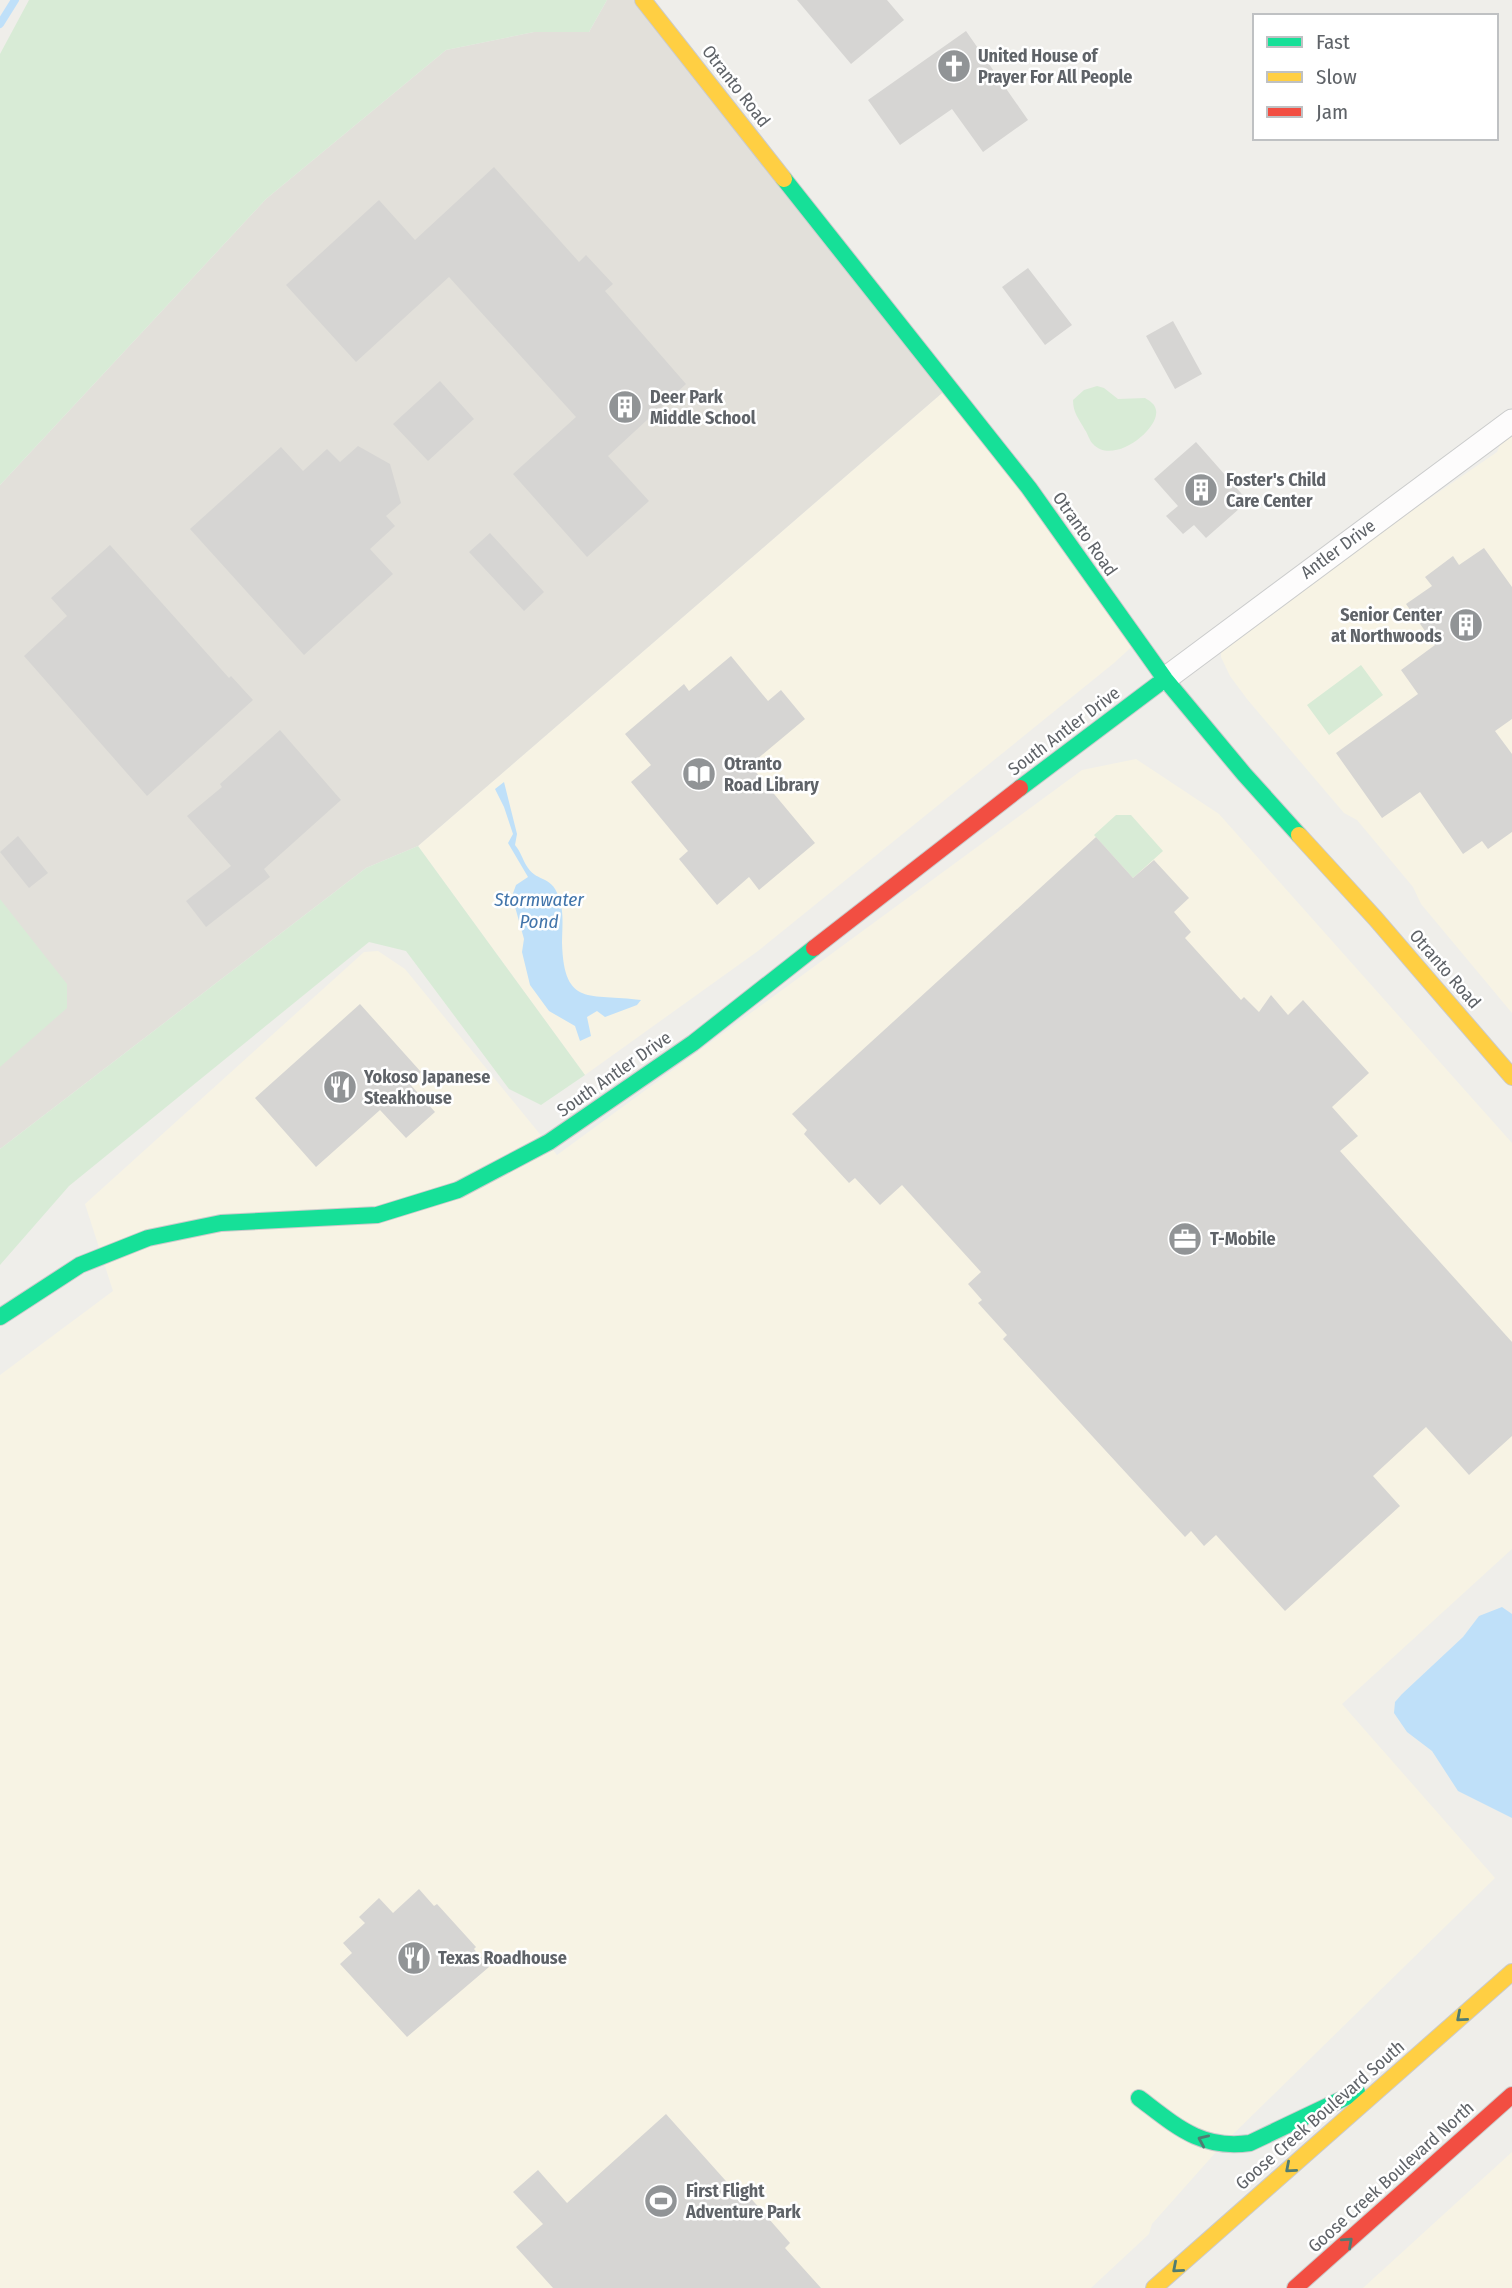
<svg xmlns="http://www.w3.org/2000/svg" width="1512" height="2288" viewBox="0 0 1512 2288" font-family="'Fira Sans Condensed',sans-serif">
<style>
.commercial{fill:#f7f3e4}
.education{fill:#e2e0da}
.green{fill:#d8ebd6}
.water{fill:#bfe0f9}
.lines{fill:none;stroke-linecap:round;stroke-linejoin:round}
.stream{stroke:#bfe0f9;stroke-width:8}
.building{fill:#d6d5d3}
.street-casing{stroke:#cbcccc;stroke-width:25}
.fast-casing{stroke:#cacacb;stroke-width:18}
.slow-casing{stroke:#cacacb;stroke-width:18}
.jam-casing{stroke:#cacacb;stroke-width:18}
.street{stroke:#fdfcfc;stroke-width:23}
.fast{stroke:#16e098;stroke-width:16}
.slow{stroke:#ffcf43;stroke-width:16}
.jam{stroke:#f24e42;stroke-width:16}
.oneway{stroke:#507c72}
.labels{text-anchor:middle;stroke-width:5;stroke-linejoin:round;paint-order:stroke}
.poi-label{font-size:18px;font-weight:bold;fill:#5f6368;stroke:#fff;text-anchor:start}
.street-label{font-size:18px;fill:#5f6368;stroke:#fff}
.water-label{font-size:19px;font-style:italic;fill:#4174aa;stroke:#fff}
</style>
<rect width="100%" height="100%" fill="#efeeea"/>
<path class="commercial" d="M 949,387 L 1138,641 L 1114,663 L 758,951 L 585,1075 L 418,846 Z
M 1509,423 L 1512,426 L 1512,1013 L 1421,904 L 1413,887 L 1357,820 L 1344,813 L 1247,699 L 1230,676 L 1221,657 L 1221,649 L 1349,554 L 1497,452 Z
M 1136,759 L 1219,814 L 1512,1143 L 1512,1549 L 1342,1704 L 1495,1878 L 1224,2143 L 1152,2224 L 1149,2234 L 1091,2288 L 0,2288 L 0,1375 L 113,1291 L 85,1204 L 364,952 L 378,951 L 405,969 L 557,1155 L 1082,770 Z
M 1512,2152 L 1512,2288 L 1363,2288 Z"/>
<path class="education" d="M 607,0 L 643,0 L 949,387 L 418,846 L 366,868 L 0,1149 L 0,485 L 266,199 L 446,50 L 534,32 L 589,32 Z"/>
<path class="green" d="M 29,0 L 607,0 L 589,32 L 534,32 L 446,50 L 266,199 L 0,485 L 0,54 Z
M 1097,386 L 1104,388 L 1118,399 L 1145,398 C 1150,401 1155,404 1156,410 C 1160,429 1113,466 1093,444 C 1089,440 1088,434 1085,430 C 1079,419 1073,413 1073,400 L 1084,390 Z
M 1361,665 L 1383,695 L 1329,735 L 1307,705 Z
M 1116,815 L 1131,815 L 1163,851 L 1133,878 L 1094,835 Z
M 418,846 L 585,1075 L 541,1105 L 509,1089 L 406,951 L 369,942 L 69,1186 L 0,1265 L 0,1149 L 366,868 Z
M 0,899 L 67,984 L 67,1008 L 0,1067 Z"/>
<path class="water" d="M 504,782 L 517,834 L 515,845 C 521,852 523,861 528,868 C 538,883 553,874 560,901 C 564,914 562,930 562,943 C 564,1008 589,993 641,1000 L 637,1005 L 605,1017 L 597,1011 L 587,1017 L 591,1036 L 580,1041 L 575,1026 L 549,1011 L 530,985 L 522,952 L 524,939 L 512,896 L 516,885 L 528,877 L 508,843 L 513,834 L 504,807 L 495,789 Z
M 1502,1607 L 1512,1614 L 1512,1818 L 1458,1791 L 1432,1751 L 1407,1732 L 1394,1713 L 1395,1702 L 1402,1694 L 1463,1637 L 1479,1616 Z"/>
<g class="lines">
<path class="stream" d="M 0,24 L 15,0"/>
</g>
<path class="building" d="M 797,0 L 887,0 L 904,20 L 851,64 Z
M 966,31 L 1028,120 L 983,152 L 952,109 L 900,145 L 868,100 Z
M 494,167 L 579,262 L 586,255 L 613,284 L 605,291 L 686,384 L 608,456 L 649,501 L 587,557 L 513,474 L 576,417 L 449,277 L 356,362 L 286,285 L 379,200 L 415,240 Z
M 1028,268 L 1072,325 L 1045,345 L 1002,287 Z
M 1173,321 L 1202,374 L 1175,389 L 1146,336 Z
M 440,381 L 474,419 L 428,461 L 393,424 Z
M 1196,442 L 1248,501 L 1206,538 L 1194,525 L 1183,534 L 1166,516 L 1178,506 L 1154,479 Z
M 358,446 L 390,464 L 401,503 L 386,516 L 395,526 L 370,549 L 393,574 L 304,655 L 190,529 L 281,447 L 303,471 L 327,449 L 340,462 Z
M 490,533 L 544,592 L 524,611 L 469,552 Z
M 110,545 L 229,678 L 231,676 L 253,700 L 147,796 L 24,656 L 67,616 L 51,598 Z
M 1484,548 L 1512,587 L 1512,719 L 1495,731 L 1512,754 L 1512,832 L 1488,849 L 1482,841 L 1463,854 L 1420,792 L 1382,818 L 1336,753 L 1418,694 L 1401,670 L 1435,645 L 1406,604 L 1432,586 L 1425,577 L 1453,556 L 1459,565 Z
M 731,656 L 768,701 L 781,690 L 805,719 L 750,765 L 815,843 L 759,890 L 749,877 L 717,905 L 679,859 L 688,851 L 631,782 L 651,765 L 625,734 L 684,684 L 689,691 Z
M 280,730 L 341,800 L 264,869 L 270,877 L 206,927 L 186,901 L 231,866 L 187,816 L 222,787 L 220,784 Z
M 18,836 L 48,873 L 29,888 L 0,852 Z
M 1096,837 L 1133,878 L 1154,860 L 1189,898 L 1174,912 L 1191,932 L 1185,938 L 1241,1000 L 1244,997 L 1259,1012 L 1271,995 L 1288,1015 L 1303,1000 L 1369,1073 L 1332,1107 L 1358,1136 L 1340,1151 L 1512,1342 L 1512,1436 L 1469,1475 L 1426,1427 L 1373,1476 L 1400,1506 L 1285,1611 L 1216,1535 L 1204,1546 L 1191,1531 L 1185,1537 L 1003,1339 L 1007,1335 L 978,1303 L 982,1300 L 968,1284 L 981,1272 L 902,1185 L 880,1205 L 855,1178 L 849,1183 L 804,1134 L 807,1130 L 792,1114 Z
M 360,1004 L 421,1072 L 409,1083 L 435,1112 L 406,1138 L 380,1110 L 316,1167 L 255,1098 Z
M 419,1889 L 434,1906 L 437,1904 L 476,1947 L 474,1949 L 489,1967 L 407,2037 L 340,1964 L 352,1953 L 343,1943 L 365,1923 L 359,1917 L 379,1898 L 393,1913 Z
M 666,2114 L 742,2199 L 747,2194 L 790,2243 L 785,2248 L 821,2288 L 553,2288 L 516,2247 L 543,2224 L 513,2192 L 538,2170 L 567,2203 Z"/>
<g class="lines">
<g class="street-casing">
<path id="street" d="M 1165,679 L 1512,421"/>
</g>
<g class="fast-casing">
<path id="fast" d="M 784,179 L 1029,488 L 1165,679 L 1244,774 L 1299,835
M 1020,788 L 1165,679
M 0,1317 L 80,1265 L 148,1238 L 221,1223 L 377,1215 L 458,1190 L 549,1142 L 693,1043 L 814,948
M 1139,2098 C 1176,2126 1201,2150 1250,2143 L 1357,2092"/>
</g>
<g class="slow-casing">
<path id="slow" d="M 643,0 L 784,179
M 1299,835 L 1375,918 L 1512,1077
M 1154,2288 L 1512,1972"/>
</g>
<g class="jam-casing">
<path id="jam" d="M 814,948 L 1020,788
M 1295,2288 L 1512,2095"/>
</g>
<use href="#street" class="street"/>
<use href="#fast" class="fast"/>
<use href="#slow" class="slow"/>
<use href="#jam" class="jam"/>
</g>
<defs><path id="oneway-chevron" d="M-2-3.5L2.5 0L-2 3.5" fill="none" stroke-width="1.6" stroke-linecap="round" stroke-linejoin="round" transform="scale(1.75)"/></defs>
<g class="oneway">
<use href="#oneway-chevron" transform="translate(1461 2017) rotate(139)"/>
<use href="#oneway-chevron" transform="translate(1203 2140) rotate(-156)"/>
<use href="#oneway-chevron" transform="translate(1290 2168) rotate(139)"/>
<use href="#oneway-chevron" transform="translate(1348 2242) rotate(-42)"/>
<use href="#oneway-chevron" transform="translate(1177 2268) rotate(139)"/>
</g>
<defs>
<g id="church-disc" transform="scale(1.75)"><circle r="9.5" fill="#919496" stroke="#fff"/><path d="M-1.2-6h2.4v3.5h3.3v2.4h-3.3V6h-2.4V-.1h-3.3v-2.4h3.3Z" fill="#fff"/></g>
<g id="building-disc" transform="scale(1.75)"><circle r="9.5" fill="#919496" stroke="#fff"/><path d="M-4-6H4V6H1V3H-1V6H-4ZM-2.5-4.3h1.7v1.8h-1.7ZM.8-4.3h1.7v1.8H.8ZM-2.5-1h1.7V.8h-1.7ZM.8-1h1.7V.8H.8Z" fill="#fff"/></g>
<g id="library-disc" transform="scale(1.75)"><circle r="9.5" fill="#919496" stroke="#fff"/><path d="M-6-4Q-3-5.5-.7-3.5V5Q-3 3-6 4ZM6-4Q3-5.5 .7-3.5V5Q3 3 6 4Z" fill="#fff"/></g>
<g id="restaurant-disc" transform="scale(1.75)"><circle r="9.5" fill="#919496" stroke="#fff"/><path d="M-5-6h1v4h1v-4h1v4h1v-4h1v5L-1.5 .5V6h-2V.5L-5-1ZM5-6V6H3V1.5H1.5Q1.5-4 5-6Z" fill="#fff"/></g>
<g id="office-disc" transform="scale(1.75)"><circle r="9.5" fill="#919496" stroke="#fff"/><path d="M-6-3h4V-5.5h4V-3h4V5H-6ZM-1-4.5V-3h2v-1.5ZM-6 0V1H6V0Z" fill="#fff"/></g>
<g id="stadium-disc" transform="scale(1.75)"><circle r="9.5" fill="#919496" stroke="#fff"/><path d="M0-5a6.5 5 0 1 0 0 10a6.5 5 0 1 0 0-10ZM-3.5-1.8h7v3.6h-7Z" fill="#fff"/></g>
</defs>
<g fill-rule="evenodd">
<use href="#church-disc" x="954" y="66"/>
<use href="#building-disc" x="625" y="407"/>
<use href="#building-disc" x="1201" y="490"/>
<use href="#building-disc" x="1466" y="625"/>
<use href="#library-disc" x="699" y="774"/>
<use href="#restaurant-disc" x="340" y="1087"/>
<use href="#office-disc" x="1185" y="1239"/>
<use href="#restaurant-disc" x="414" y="1958"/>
<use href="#stadium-disc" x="661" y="2201"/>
</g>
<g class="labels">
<g class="poi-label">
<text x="978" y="62">United House of<tspan x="978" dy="21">Prayer For All People</tspan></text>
<text x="650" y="403">Deer Park<tspan x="650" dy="21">Middle School</tspan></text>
<text x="1226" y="486">Foster's Child<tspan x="1226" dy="21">Care Center</tspan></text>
<text x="1442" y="621" text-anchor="end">Senior Center<tspan x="1442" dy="21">at Northwoods</tspan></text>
<text x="724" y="770">Otranto<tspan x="724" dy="21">Road Library</tspan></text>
<text x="364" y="1083">Yokoso Japanese<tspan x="364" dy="21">Steakhouse</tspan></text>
<text x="1210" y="1245">T-Mobile</text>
<text x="438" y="1964">Texas Roadhouse</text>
<text x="686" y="2197">First Flight<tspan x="686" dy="21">Adventure Park</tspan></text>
</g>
<g class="street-label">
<text transform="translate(736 86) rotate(52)" y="6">Otranto Road</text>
<text transform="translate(1085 534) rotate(55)" y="6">Otranto Road</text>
<text transform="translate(1338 549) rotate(-36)" y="6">Antler Drive</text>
<text transform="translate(1064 731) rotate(-37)" y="6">South Antler Drive</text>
<text transform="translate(1445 969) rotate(49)" y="6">Otranto Road</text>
<text transform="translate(614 1074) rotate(-35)" y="6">South Antler Drive</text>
<text transform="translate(1320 2115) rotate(-41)" y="6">Goose Creek Boulevard South</text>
<text transform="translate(1391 2177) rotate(-42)" y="6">Goose Creek Boulevard North</text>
</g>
<g class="water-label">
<text x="539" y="906">Stormwater<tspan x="539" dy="22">Pond</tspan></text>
</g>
</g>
<rect x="1253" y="14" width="245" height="126" fill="#ffffff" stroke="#bfc1c3" stroke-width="2"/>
<rect x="1267" y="37" width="35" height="10" fill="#16e098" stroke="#bfc1c3" stroke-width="2"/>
<text x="1316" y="49" font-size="21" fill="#5f6368">Fast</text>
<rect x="1267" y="72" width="35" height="10" fill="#ffcf43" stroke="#bfc1c3" stroke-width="2"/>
<text x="1316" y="84" font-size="21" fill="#5f6368">Slow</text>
<rect x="1267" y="107" width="35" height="10" fill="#f24e42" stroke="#bfc1c3" stroke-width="2"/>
<text x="1316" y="119" font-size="21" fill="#5f6368">Jam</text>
</svg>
